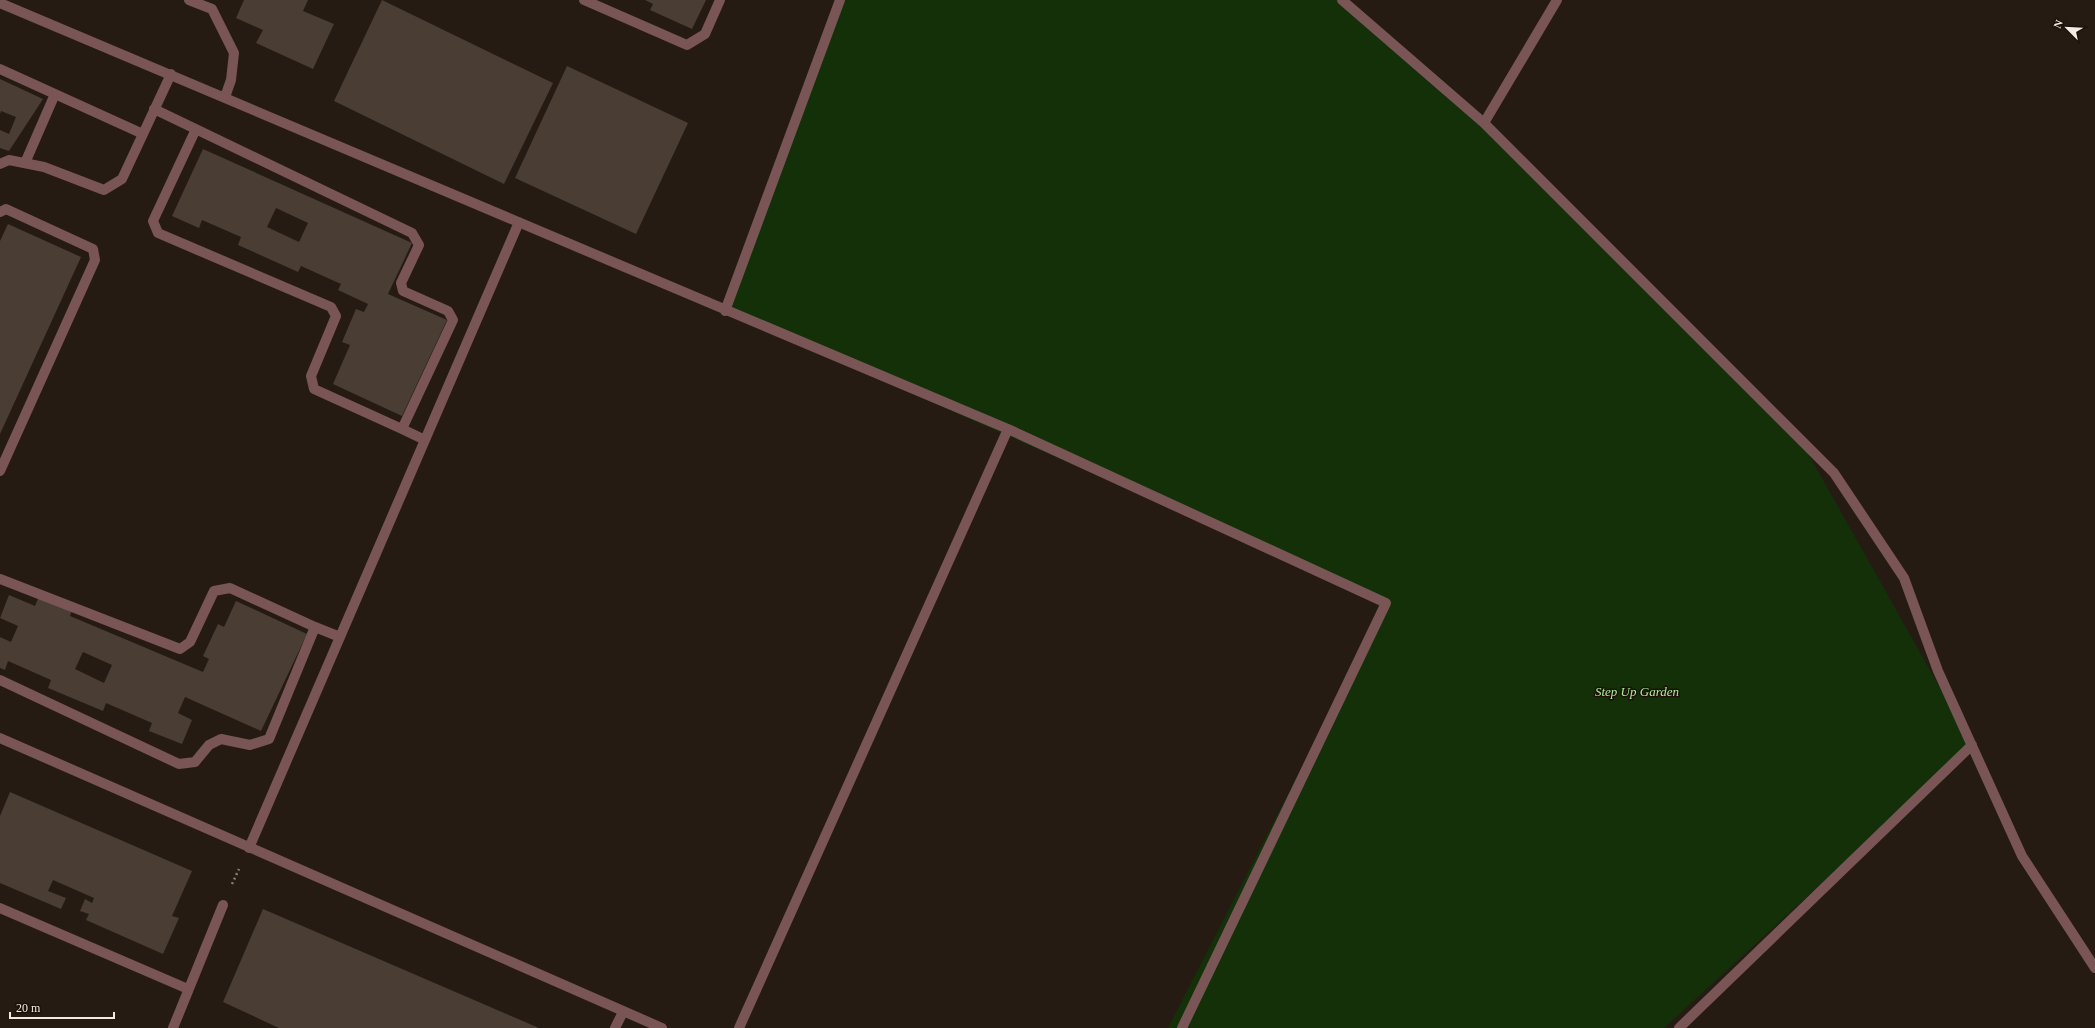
<svg xmlns="http://www.w3.org/2000/svg" width="2095" height="1028" viewBox="0 0 2095 1028" font-family="Georgia,serif">
<style>
.green{fill:#133009}
.building{fill:#493d34;fill-rule:evenodd}
.lines{fill:none;stroke-linecap:round;stroke-linejoin:round}
.path{stroke:#887e77;stroke-width:2.5;stroke-dasharray:2 3;stroke-linecap:butt}
.lane{stroke:#795555;stroke-width:10}
.street{stroke:#795555;stroke-width:10}
.labels{text-anchor:middle;stroke-width:3;stroke-linejoin:round;paint-order:stroke}
.park-label{font-size:13px;font-style:italic;fill:#abee97;stroke:#1c120a}
</style>
<rect width="100%" height="100%" fill="#261b13"/>
<path class="green" d="M 840,0 L 1337,0 L 1528,167 L 1800,439 L 1972,745 L 1664,1028 L 1168,1028 L 1386,603 L 725,311 Z"/>
<path class="building" d="M 244,0 L 308,0 L 303,11 L 334,24 L 313,69 L 256,43 L 263,30 L 236,18 Z
M 382,0 L 553,83 L 504,184 L 334,101 Z
M 645,0 L 706,0 L 692,29 L 650,10 L 653,4 Z
M 567,66 L 688,123 L 636,234 L 515,178 Z
M 0,79 L 43,99 L 9,151 L 0,148 L 0,130 L 9,134 L 16,117 L 1,111 L 0,114 Z
M 203,149 L 412,243 L 388,294 L 447,320 L 402,416 L 333,384 L 350,345 L 342,342 L 356,309 L 364,312 L 368,304 L 338,290 L 341,284 L 301,266 L 298,272 L 238,245 L 241,237 L 202,220 L 199,228 L 172,216 ZM 276,208 L 308,223 L 299,242 L 267,227 Z
M 8,224 L 81,257 L 0,434 L 0,241 Z
M 9,595 L 35,606 L 39,596 L 72,610 L 70,616 L 203,672 L 209,659 L 203,656 L 218,624 L 224,627 L 236,601 L 307,634 L 261,731 L 185,697 L 178,713 L 192,720 L 182,744 L 149,731 L 152,723 L 106,703 L 103,711 L 48,688 L 51,680 L 8,661 L 5,670 L 0,668 L 0,637 L 11,642 L 18,626 L 0,618 ZM 83,652 L 112,665 L 104,683 L 75,669 Z
M 10,792 L 192,871 L 172,916 L 179,918 L 163,954 L 86,920 L 89,914 L 80,911 L 85,899 L 92,903 L 94,898 L 53,880 L 48,891 L 66,898 L 61,909 L 0,883 L 0,816 Z
M 263,909 L 539,1028 L 279,1028 L 223,1002 Z"/>
<g class="lines">
<path class="path" d="M 232,884 L 239,869"/>
<path class="lane" d="M 615,1028 L 623,1012"/>
<path class="street" d="M 189,0 L 212,9 L 234,53 L 231,80 L 225,97
M 584,0 L 687,45 L 705,34 L 720,0
M 1342,0 L 1484,123 L 1834,473 L 1904,578 L 1938,671 L 2022,856 L 2095,968
M 0,3 L 1008,429 L 1386,603 L 1182,1028
M 0,69 L 143,134
M 154,109 L 412,233 L 419,245 L 401,283 L 403,291 L 448,311 L 453,320 L 402,429 L 314,389 L 311,376 L 336,316 L 331,307 L 158,233 L 153,221 L 196,129
M 1484,123 L 1557,0
M 25,163 L 55,94
M 0,164 L 9,160 L 44,167 L 104,190 L 122,179 L 171,74
M 0,212 L 6,209 L 93,249 L 95,260 L 0,471
M 725,311 L 840,0
M 402,429 L 425,440
M 0,579 L 180,649 L 190,642 L 214,591 L 230,588 L 315,627 L 269,739 L 250,745 L 221,739 L 209,745 L 195,762 L 179,764 L 0,680
M 315,627 L 340,637
M 0,738 L 662,1028
M 249,848 L 519,222
M 0,908 L 188,989
M 173,1028 L 223,905
M 739,1028 L 1008,429
M 1679,1028 L 1972,745"/>
</g>
<g class="labels">
<g class="park-label">
<text x="1637" y="696">Step Up Garden</text>
</g>
</g>
<g transform="translate(2067 28) rotate(294)" stroke="#1c120a" stroke-width="3" paint-order="stroke">
<path d="M0-3L7 15L0 10L-7 15Z" fill="#f2eae5"/>
<text y="-6" font-size="11" font-weight="bold" text-anchor="middle" fill="#f2eae5">N</text>
</g>
<path d="M10 1012v6h104v-6" fill="none" stroke="#f2eae5" stroke-width="2"/>
<text x="16" y="1012" font-size="12" fill="#f2eae5" stroke="#1c120a" stroke-width="3" paint-order="stroke">20 m</text>
</svg>
